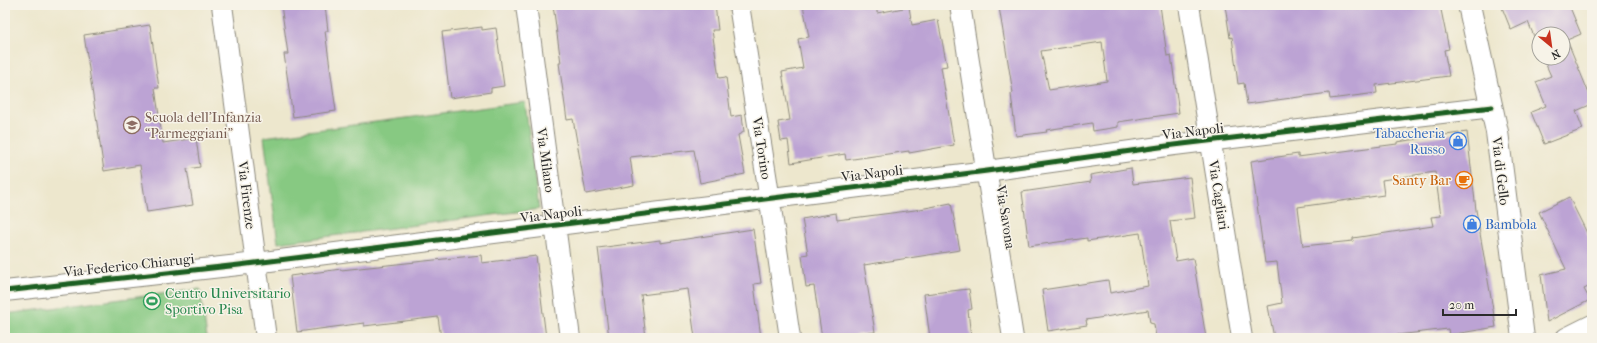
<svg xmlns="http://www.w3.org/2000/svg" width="1597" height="343" viewBox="0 0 1597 343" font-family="'IM FELL French Canon',serif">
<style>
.green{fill:#87c982;stroke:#597a56}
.building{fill:#bca3d4;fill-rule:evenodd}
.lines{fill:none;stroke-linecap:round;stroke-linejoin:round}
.minor-casing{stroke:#8c897c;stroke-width:22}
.tertiary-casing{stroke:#8c897c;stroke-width:24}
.minor{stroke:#fff;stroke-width:20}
.tertiary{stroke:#fff;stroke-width:22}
.cycleway-casing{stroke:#f7f3e8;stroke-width:8}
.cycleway{stroke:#1b5e20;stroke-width:5}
.labels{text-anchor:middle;stroke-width:3;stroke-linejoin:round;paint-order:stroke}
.education-label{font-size:14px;fill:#785e54;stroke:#f7f3e8;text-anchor:start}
.street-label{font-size:14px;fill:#2b2b2b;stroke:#f7f3e8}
.shop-label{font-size:14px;fill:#366cbe;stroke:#f7f3e8;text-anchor:end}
.food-label{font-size:14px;fill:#c56008;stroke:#f7f3e8;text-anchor:end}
.leisure-label{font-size:14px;fill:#27864d;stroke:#f7f3e8;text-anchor:start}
</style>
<rect width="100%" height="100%" fill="#f7f3e8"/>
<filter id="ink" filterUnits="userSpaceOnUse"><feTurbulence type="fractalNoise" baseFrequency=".025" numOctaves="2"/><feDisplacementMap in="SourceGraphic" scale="8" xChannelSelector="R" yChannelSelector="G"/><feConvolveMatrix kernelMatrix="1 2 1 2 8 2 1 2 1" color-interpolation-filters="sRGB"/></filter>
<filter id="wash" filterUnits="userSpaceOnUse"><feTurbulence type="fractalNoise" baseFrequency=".012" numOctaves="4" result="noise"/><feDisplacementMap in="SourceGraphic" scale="16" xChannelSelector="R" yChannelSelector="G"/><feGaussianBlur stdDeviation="0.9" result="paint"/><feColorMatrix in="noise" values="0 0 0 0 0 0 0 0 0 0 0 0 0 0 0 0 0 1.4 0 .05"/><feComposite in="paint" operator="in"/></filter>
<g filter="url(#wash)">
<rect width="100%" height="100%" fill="#ede7cd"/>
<path class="green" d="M 525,102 L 539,209 L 278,243 L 264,137 Z
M 200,289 L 207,338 L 5,338 L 5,314 Z"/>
<g id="blocks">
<path class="building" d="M 281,5 L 325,5 L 328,31 L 325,31 L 336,111 L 293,117 L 284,54 L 288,54 Z
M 553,5 L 715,5 L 718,30 L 712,30 L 719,78 L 726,77 L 731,117 L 742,115 L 744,132 L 738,135 L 745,174 L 700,183 L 694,150 L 630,157 L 634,185 L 586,194 L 573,119 L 567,120 L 559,63 L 561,63 Z
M 803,5 L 877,5 L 877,13 L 909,7 L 912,25 L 938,20 L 947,66 L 941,67 L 954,145 L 909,153 L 909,151 L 846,160 L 845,154 L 791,163 L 788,140 L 781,141 L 778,122 L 790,120 L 782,72 L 803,68 L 798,39 L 809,37 Z
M 1013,5 L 1160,5 L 1167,56 L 1171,55 L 1179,113 L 1118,122 L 1118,127 L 1093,131 L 1092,123 L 1046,130 L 1047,132 L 1016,136 L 1011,94 L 1013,93 L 999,7 ZM 1102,42 L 1107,81 L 1049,90 L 1041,51 Z
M 1225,5 L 1440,5 L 1449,49 L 1444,50 L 1449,76 L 1376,85 L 1377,93 L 1330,99 L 1329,93 L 1247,104 L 1244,83 L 1238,84 L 1232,37 L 1230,38 Z
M 1501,5 L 1569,5 L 1581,34 L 1567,40 L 1592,101 L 1592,104 L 1576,111 L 1583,129 L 1544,144 L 1531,112 L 1546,106 L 1536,82 L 1551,76 L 1543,58 L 1563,58 L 1563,34 L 1539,34 L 1539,48 L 1528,22 L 1511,30 Z
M 150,25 L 159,88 L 155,88 L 163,143 L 196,138 L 200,167 L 187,169 L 193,205 L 147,212 L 140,165 L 104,171 L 84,35 Z
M 482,27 L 482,30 L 496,28 L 504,86 L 491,88 L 491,92 L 450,98 L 442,32 Z
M 1467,132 L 1476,210 L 1496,327 L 1449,335 L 1448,329 L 1372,338 L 1274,338 L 1268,306 L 1282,303 L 1277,262 L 1265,263 L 1251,161 L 1298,154 L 1298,157 L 1397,144 L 1397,142 ZM 1435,172 L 1441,216 L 1431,217 L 1433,226 L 1353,238 L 1353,241 L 1303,246 L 1298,207 L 1384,195 L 1382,180 Z
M 1131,168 L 1133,184 L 1190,177 L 1195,218 L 1170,221 L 1176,261 L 1193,258 L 1206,338 L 1156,338 L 1154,324 L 1150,323 L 1148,310 L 1086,320 L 1087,325 L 1048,331 L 1042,290 L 1108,280 L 1110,293 L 1148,286 L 1140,233 L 1087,241 L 1087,238 L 1029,246 L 1022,192 L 1091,182 L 1090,175 Z
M 1569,197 L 1592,243 L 1592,285 L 1584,289 L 1590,300 L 1547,322 L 1541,275 L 1566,269 L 1539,212 Z
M 951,203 L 960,250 L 864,265 L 875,332 L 855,335 L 855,338 L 822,338 L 814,286 L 806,287 L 802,255 L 808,254 L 802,219 L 836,213 L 837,220 L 915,210 Z
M 753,229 L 761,283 L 754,284 L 761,338 L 695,338 L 688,289 L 641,295 L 646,338 L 609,338 L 598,248 L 660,240 L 660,243 Z
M 481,255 L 482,263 L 536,256 L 546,338 L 441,338 L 438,317 L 364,326 L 364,323 L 297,332 L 290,276 L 341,269 L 341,270 Z
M 969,289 L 972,309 L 968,310 L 971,338 L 930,338 L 924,294 Z"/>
</g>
</g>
<g filter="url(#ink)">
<use href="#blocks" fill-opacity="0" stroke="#8c897c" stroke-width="1"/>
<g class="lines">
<g class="minor-casing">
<path id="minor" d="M 222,5 L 266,338
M 526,5 L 570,338
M 739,5 L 767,181 L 790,338
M 960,5 L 1013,338
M 1189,5 L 1242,338
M 5,291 L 239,265 L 987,171 L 1174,145 L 1492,107
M 1566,338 L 1592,325"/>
</g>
<g class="tertiary-casing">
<path id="tertiary" d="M 1469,5 L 1497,132 L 1523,338"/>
</g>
<use href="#minor" class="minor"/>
<use href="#tertiary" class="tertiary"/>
<g class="cycleway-casing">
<path id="cycleway" d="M 5,291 L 239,265 L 987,171 L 1174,145 L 1492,107"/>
</g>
<use href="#cycleway" class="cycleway"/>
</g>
</g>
<defs>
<g id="school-ring" transform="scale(0.9)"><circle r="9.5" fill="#f7f3e8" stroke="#8d6e63" stroke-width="1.5"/><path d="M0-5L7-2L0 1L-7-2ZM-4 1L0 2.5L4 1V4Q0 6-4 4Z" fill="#8d6e63"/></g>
<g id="shop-ring" transform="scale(0.9)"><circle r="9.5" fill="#f7f3e8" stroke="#3f7fe0" stroke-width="1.5"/><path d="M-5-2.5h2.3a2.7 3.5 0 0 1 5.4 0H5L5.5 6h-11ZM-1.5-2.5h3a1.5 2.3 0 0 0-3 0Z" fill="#3f7fe0"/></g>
<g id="cafe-ring" transform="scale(0.9)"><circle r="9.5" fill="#f7f3e8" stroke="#e8710a" stroke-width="1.5"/><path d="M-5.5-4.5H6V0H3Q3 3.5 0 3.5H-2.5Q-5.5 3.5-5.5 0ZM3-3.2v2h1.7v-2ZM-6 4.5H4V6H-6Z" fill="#e8710a"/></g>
<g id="stadium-ring" transform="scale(0.9)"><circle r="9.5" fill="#f7f3e8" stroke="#2e9e5b" stroke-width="1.5"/><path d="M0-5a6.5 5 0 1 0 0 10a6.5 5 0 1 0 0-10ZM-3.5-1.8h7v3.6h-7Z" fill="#2e9e5b"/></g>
</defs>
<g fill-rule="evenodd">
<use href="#school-ring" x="132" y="125"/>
<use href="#shop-ring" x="1458" y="141"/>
<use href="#cafe-ring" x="1464" y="180"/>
<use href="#shop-ring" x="1472" y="224"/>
<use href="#stadium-ring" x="152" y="301"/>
</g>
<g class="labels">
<g class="education-label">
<text x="145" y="122">Scuola dell’Infanzia<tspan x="145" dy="16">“Parmeggiani”</tspan></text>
</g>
<g class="street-label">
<text transform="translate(1193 131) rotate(-7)" y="5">Via Napoli</text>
<text transform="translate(762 148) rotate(81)" y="5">Via Torino</text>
<text transform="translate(546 160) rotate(82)" y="5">Via Milano</text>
<text transform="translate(1501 171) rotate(83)" y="5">Via di Gello</text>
<text transform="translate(872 173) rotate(-7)" y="5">Via Napoli</text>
<text transform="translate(247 195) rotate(83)" y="5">Via Firenze</text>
<text transform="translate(1219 195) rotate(81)" y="5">Via Cagliari</text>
<text transform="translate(551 214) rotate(-7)" y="5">Via Napoli</text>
<text transform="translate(1006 217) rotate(81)" y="5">Via Savona</text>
<text transform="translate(129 265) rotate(-6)" y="5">Via Federico Chiarugi</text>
</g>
<g class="shop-label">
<text x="1445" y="138">Tabaccheria<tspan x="1445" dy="16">Russo</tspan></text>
<text x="1485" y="229" text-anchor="start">Bambola</text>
</g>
<g class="food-label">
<text x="1451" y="185">Santy Bar</text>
</g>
<g class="leisure-label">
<text x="165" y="298">Centro Universitario<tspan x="165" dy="16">Sportivo Pisa</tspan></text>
</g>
</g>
<rect width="1597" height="343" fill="none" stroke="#f7f3e8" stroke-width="20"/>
<g transform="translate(1551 46) rotate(151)"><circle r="19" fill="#f7f3e8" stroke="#a5a39c"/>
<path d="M0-3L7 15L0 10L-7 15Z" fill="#c8321e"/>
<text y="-6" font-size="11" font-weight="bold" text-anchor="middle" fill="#2b2b2b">N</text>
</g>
<path d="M1443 309v6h73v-6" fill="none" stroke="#2b2b2b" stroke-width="2"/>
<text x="1449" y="309" font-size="12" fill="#2b2b2b" stroke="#f7f3e8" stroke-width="3" paint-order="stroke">20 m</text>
</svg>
